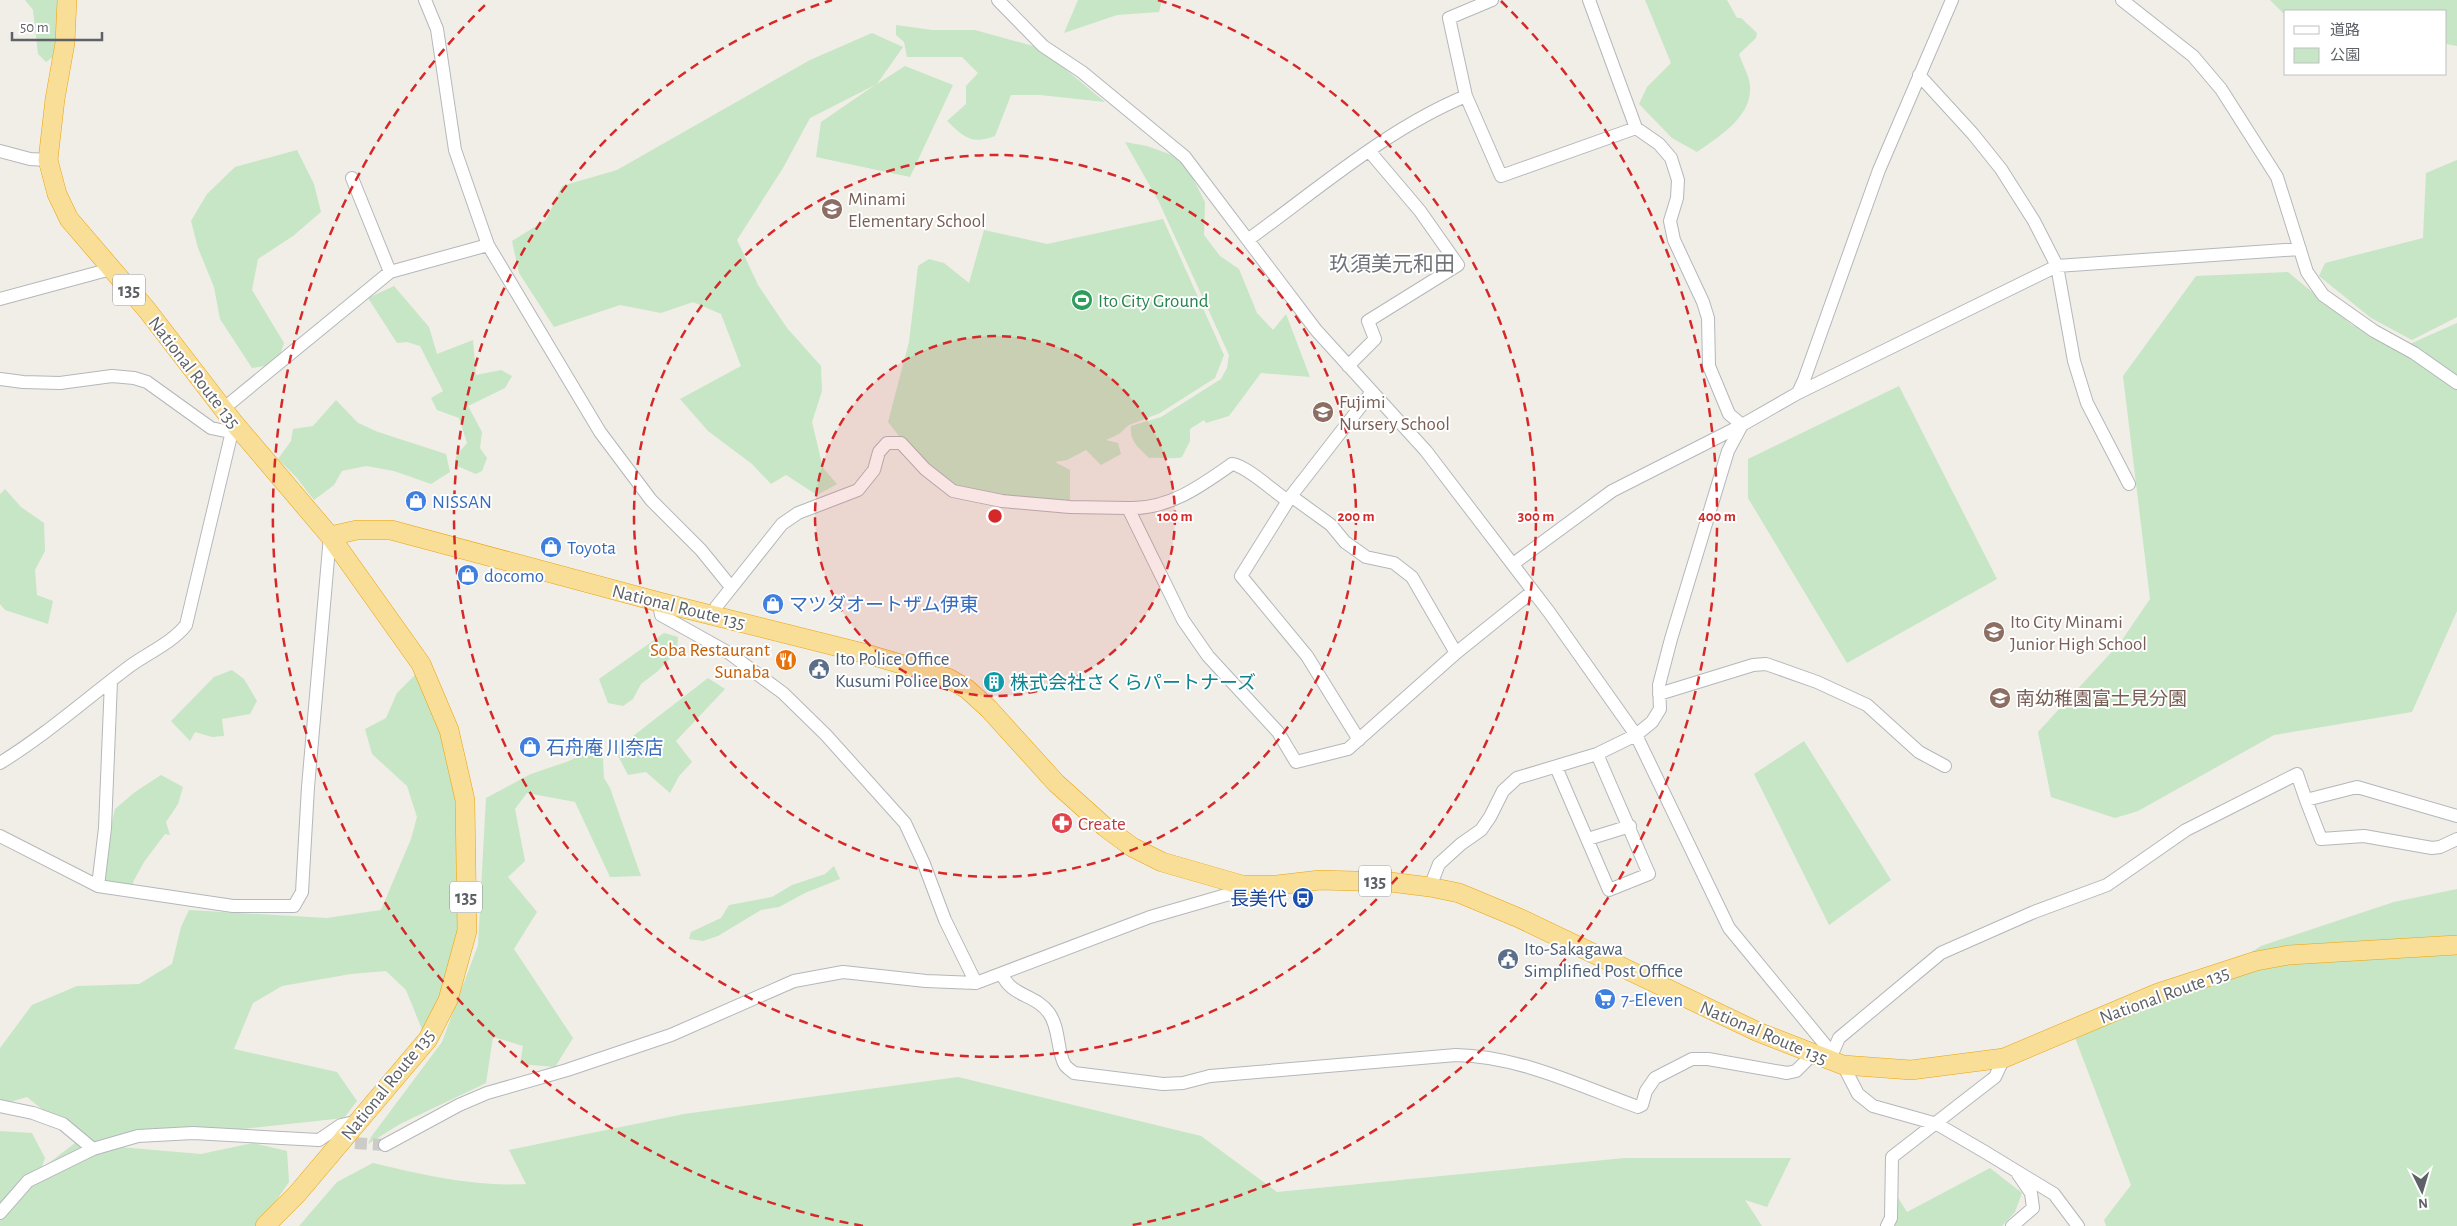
<svg xmlns="http://www.w3.org/2000/svg" width="2457" height="1226" viewBox="0 0 2457 1226" font-family="'Alegreya Sans','Noto Sans JP',sans-serif">
<style>
.green{fill:#c6e6c5}
.lines{fill:none;stroke-linecap:round;stroke-linejoin:round}
.minor-tunnel{stroke:#cccbc7;stroke-width:12;stroke-dasharray:12 6;stroke-linecap:butt}
.minor-casing{stroke:#b4b7bb;stroke-width:14}
.highway-casing{stroke:#eca30b;stroke-width:20}
.minor{stroke:#fff;stroke-width:12}
.highway{stroke:#f8de96;stroke-width:19}
.ring{fill:none;stroke:#d62828;stroke-width:2.5;stroke-dasharray:9 6}
.labels{text-anchor:middle;stroke-width:4;stroke-linejoin:round;paint-order:stroke}
.shield{fill:#fff;stroke:#8e9195;stroke-width:1}
.shield-label{font-size:18px;font-weight:bold;fill:#5e6267}
.education-label{font-size:19px;fill:#785e54;stroke:#fff;text-anchor:start}
.leisure-label{font-size:19px;fill:#27864d;stroke:#fff;text-anchor:start}
.street-label{font-size:19px;fill:#5e6267;stroke:#fff}
.shop-label{font-size:19px;fill:#366cbe;stroke:#fff;text-anchor:start}
.food-label{font-size:19px;fill:#c56008;stroke:#fff;text-anchor:end}
.service-label{font-size:19px;fill:#4e5e75;stroke:#fff;text-anchor:start}
.culture-label{font-size:19px;fill:#0d838f;stroke:#fff;text-anchor:start}
.health-label{font-size:19px;fill:#be3a42;stroke:#fff;text-anchor:start}
.transit-label{font-size:19px;fill:#164399;stroke:#fff;text-anchor:end}
.quarter-label{font-size:21px;fill:#707479;stroke:#fff}
.centre{fill:#d62828;stroke:#fff;stroke-width:2.5}
.ring-label{font-size:15px;text-anchor:middle;font-weight:bold;fill:#d62828;stroke:#fff;stroke-width:4;stroke-linejoin:round;paint-order:stroke}
</style>
<rect width="100%" height="100%" fill="#f0eee7"/>
<path class="green" d="M 25,0 L 57,0 L 56,55 L 46,62 L 38,54 L 33,10 Z
M 1078,0 L 1162,0 L 1159,12 L 1117,15 L 1064,33 Z
M 1645,0 L 1727,0 L 1737,18 L 1741,18 L 1757,33 L 1756,38 L 1739,54 C 1742,63 1747,72 1749,80 C 1757,114 1720,136 1697,152 L 1672,138 L 1639,104 L 1647,87 L 1671,63 Z
M 2270,0 L 2457,0 L 2457,46 L 2446,44 L 2446,11 L 2286,11 L 2286,16 Z
M 896,25 L 932,30 L 975,30 L 1040,48 L 1105,102 L 1040,95 L 1011,95 L 995,136 C 971,145 964,137 947,121 L 966,104 L 966,86 L 978,73 L 962,57 L 907,57 L 904,42 L 896,35 Z
M 872,33 L 903,47 L 877,84 L 905,66 L 953,85 L 910,177 L 816,157 L 821,122 L 875,85 L 810,118 L 783,168 L 737,240 L 758,285 L 787,328 L 821,366 L 822,391 L 812,422 L 823,468 L 837,484 L 817,495 L 786,475 L 771,484 L 752,464 L 708,431 L 680,399 L 741,366 L 721,314 L 693,302 L 661,313 L 620,305 L 554,327 L 519,273 L 512,241 L 546,220 L 562,186 L 617,170 L 810,60 Z
M 1125,142 L 1147,146 L 1183,159 L 1205,202 L 1204,235 L 1220,256 L 1239,269 L 1257,313 L 1273,330 L 1286,314 L 1310,377 L 1261,373 L 1229,416 L 1206,423 L 1204,420 L 1190,429 L 1190,441 L 1182,457 C 1171,460 1161,457 1149,458 C 1139,448 1129,441 1131,426 L 1161,417 L 1221,379 L 1227,368 L 1229,355 L 1159,202 Z
M 297,150 L 314,184 L 321,212 L 293,236 L 258,259 L 252,290 L 284,343 L 277,364 L 252,368 L 220,319 L 214,287 L 198,248 L 191,221 L 207,194 L 235,167 Z
M 2457,160 L 2457,317 L 2412,340 L 2371,318 L 2319,276 L 2325,263 L 2423,238 L 2426,173 Z
M 1163,219 L 1224,355 L 1215,378 L 1160,413 L 1129,425 L 1119,434 L 1106,440 L 1118,443 L 1121,454 L 1101,465 L 1086,450 L 1067,460 L 1055,462 L 1070,470 L 1070,507 L 981,498 L 925,469 L 888,422 L 909,342 L 918,266 L 929,259 L 944,263 L 969,283 L 984,230 L 1047,244 Z
M 2288,272 L 2352,325 L 2403,347 L 2457,323 L 2457,611 L 2412,712 L 2274,735 L 2138,811 L 2115,818 L 2051,797 L 2038,732 L 2120,643 L 2150,599 L 2123,376 L 2196,276 Z
M 394,286 L 429,327 L 437,354 L 473,340 L 476,375 L 501,370 L 512,376 L 505,388 L 468,406 L 482,432 L 480,448 L 487,458 L 482,471 L 476,474 L 455,465 L 456,456 L 467,443 L 459,418 L 437,410 L 431,398 L 443,391 L 420,346 L 407,342 L 397,343 L 368,298 Z
M 1899,386 L 1997,579 L 1847,663 L 1748,498 L 1748,459 Z
M 336,400 L 358,423 L 378,432 L 446,454 L 450,472 L 431,484 L 394,471 L 366,466 L 342,471 L 334,485 L 314,500 L 296,477 L 278,459 L 291,441 L 293,429 L 313,426 Z
M 5,489 L 21,507 L 44,523 L 45,551 L 35,570 L 37,595 L 53,601 L 48,624 L 5,610 L 0,604 L 0,494 Z
M 664,633 L 678,637 L 677,651 L 658,671 L 641,684 L 633,699 L 623,706 L 608,703 L 599,679 Z
M 232,670 L 244,679 L 257,701 L 250,714 L 222,719 L 224,736 L 212,737 L 195,732 L 190,741 L 171,721 L 214,677 Z
M 417,673 L 446,734 L 465,844 L 466,915 L 437,1022 L 423,1032 L 406,990 L 386,971 L 351,974 L 282,986 L 253,1003 L 234,1049 L 337,1072 L 357,1101 L 344,1118 L 96,1145 L 201,1154 L 253,1143 L 287,1151 L 289,1182 L 259,1226 L 0,1226 L 0,1131 L 32,1133 L 45,1158 L 41,1169 L 75,1143 L 85,1144 L 27,1097 L 0,1105 L 0,1048 L 32,1005 L 77,986 L 139,984 L 172,964 L 181,927 L 189,910 L 327,918 L 381,910 L 411,839 L 417,817 L 407,786 L 372,754 L 365,729 L 386,718 L 397,693 Z
M 708,678 L 725,689 L 676,741 L 692,762 L 679,776 L 670,793 L 646,772 L 628,775 L 615,750 Z
M 1804,741 L 1891,880 L 1829,925 L 1754,774 Z
M 602,744 L 604,778 L 610,788 L 641,876 L 610,877 L 575,802 L 527,793 L 515,809 L 525,861 L 508,877 L 537,912 L 514,949 L 573,1038 L 555,1067 L 520,1064 L 523,1046 L 493,1037 L 486,1083 L 400,1124 L 368,1144 L 371,1137 L 442,1042 L 478,945 L 486,798 L 531,774 L 569,761 Z
M 161,775 L 183,787 L 178,804 L 166,822 L 170,835 L 165,834 L 144,862 L 133,882 L 135,893 L 98,886 L 115,809 L 135,792 Z
M 834,866 L 840,879 L 805,893 L 779,907 L 761,910 L 718,936 L 703,941 L 689,939 L 691,932 L 721,918 L 729,905 L 772,897 L 792,885 L 825,874 Z
M 2457,889 L 2457,1226 L 2106,1226 L 2104,1220 L 2131,1185 L 2074,1035 L 2187,993 L 2261,946 L 2394,902 Z
M 958,1077 L 1201,1136 L 1277,1192 L 1625,1158 L 1791,1158 L 1767,1207 L 1745,1200 L 1762,1226 L 299,1226 L 337,1182 L 373,1163 C 424,1175 473,1187 526,1184 L 527,1186 L 509,1150 L 684,1114 Z
M 1990,1168 L 2022,1193 L 2015,1212 L 2002,1226 L 1884,1226 L 1897,1196 L 1907,1212 Z"/>
<g class="lines">
<path class="minor-tunnel" d="M 337,1142 L 385,1145"/>
<g class="minor-casing">
<path id="minor" d="M 425,0 L 437,29 L 455,150 L 488,245 L 600,432 L 651,500 L 701,550 L 731,587
M 998,0 L 1043,46 L 1082,72 L 1185,157 L 1316,330 L 1426,451 L 1549,612 L 1636,735 L 1729,928 L 1827,1047 L 1829,1061
M 1492,0 L 1449,18 L 1466,96 L 1501,176 L 1636,128
M 2122,0 L 2193,56 L 2221,89 L 2277,177 L 2307,272 L 2323,295 L 2374,331 L 2414,353 L 2457,383
M 1919,75 L 1973,134 L 2001,169 L 2034,221 L 2057,266 L 2074,361 L 2087,403 L 2129,484
M 0,151 L 30,159 L 48,160
M 352,178 L 390,272
M 1249,239 C 1317,190 1388,128 1466,96
M 0,299 L 111,269
M 1348,366 L 1375,339 L 1368,321 L 1458,265 L 1420,211 L 1370,152
M 0,379 L 23,382 L 60,383 L 112,376 L 134,378 L 147,382 L 211,428 L 230,432
M 1798,393 L 2057,266 L 2300,249
M 223,409 L 390,272 L 488,245
M 1291,496 L 1331,525 L 1345,542 L 1366,557 L 1394,563 L 1412,577 L 1456,653 L 1533,591
M 1128,508 C 1168,510 1201,486 1232,464 C 1247,466 1273,491 1288,501
M 1513,564 L 1612,491 L 1742,425 L 1729,414 L 1709,366 L 1708,318 L 1703,302 L 1674,240 L 1670,221 L 1677,198 L 1678,180 L 1671,158 L 1659,144 L 1636,128 L 1589,0
M 659,602 L 661,615 L 729,653 L 783,693 L 826,735 L 905,823 L 924,864 L 945,920 L 976,983
M 715,615 L 716,607 L 782,524 L 798,513 L 858,490 L 874,470 L 879,452 L 887,443 L 901,443 L 925,469 L 953,491 L 1002,501 L 1070,507 L 1128,508 L 1183,620 L 1208,656 L 1278,732 L 1296,762 L 1348,749 L 1456,653
M 1659,694 L 1753,665 L 1766,664 L 1817,682 L 1867,705 L 1919,752 L 1945,766
M 1359,740 L 1307,656 L 1241,576 L 1291,496 L 1371,393
M 0,763 C 47,734 86,699 130,666 C 148,653 173,642 186,625 L 234,423
M 1556,767 L 1609,890 L 1649,874 L 1597,754
M 2306,800 L 2321,839 L 2364,836 L 2432,848 L 2440,847 L 2457,839
M 0,836 L 98,886 L 233,906 L 294,906 L 302,892 L 308,787 L 330,536
M 1588,839 L 1630,826
M 98,886 L 105,828 L 111,681
M 1430,887 L 1439,864 L 1461,844 L 1481,830 L 1490,817 L 1503,791 L 1517,778 L 1597,754 L 1636,735 L 1652,722 L 1660,709 L 1659,685 L 1671,639 L 1728,451 L 1742,425 L 1798,393 L 1804,380 L 1879,170 L 1952,0
M 1002,974 C 1011,997 1036,994 1049,1013 C 1060,1028 1057,1053 1065,1065 C 1067,1068 1072,1071 1074,1073 L 1163,1084 L 1183,1083 L 1210,1076 L 1456,1055 C 1519,1056 1580,1086 1638,1107 L 1642,1105 L 1646,1091 L 1655,1078 L 1692,1059 L 1708,1059 L 1787,1073 L 1796,1071 L 1812,1055
M 1829,1061 L 1839,1038 L 1941,953 L 2034,912 L 2107,885 L 2186,830 L 2297,774 L 2306,800 L 2357,787 L 2457,816
M 1843,1065 L 1858,1094 L 1873,1106 L 1937,1124 L 1985,1152 L 2054,1194 L 2078,1226
M 0,1106 L 33,1113 L 63,1124 L 93,1149
M 385,1145 L 459,1105 L 487,1093 L 567,1070 L 671,1035 L 794,981 L 843,972 L 926,981 L 976,983 L 1150,917 L 1233,893 L 1242,885
M 0,1213 L 28,1181 L 93,1149 L 138,1136 L 193,1133 L 319,1140 L 341,1125 L 359,1121
M 1887,1226 L 1891,1218 L 1892,1157 L 1995,1077 L 2004,1058
M 2012,1226 L 2033,1208 L 2031,1193 L 2018,1174"/>
</g>
<g class="highway-casing">
<path id="highway" d="M 67,0 L 65,43 L 55,99 L 48,160 L 57,194 L 69,219 L 147,310 L 234,423 L 330,536 L 421,664 L 449,730 L 465,800 L 467,931 L 448,1000 L 428,1039 L 297,1194 L 265,1226
M 330,536 L 357,530 L 391,530 L 659,602 L 867,654 L 948,678 L 967,689 L 989,709 L 1056,783 L 1105,827 L 1132,847 L 1162,862 L 1242,885 L 1277,885 L 1320,880 L 1390,882 L 1430,887 L 1459,893 L 1519,918 L 1758,1032 L 1843,1065 L 1911,1070 L 2004,1058 L 2158,993 L 2256,961 L 2289,955 L 2457,945"/>
</g>
<use href="#minor" class="minor"/>
<use href="#highway" class="highway"/>
</g>
<circle cx="995" cy="516" r="180" fill="#d62828" fill-opacity=".12"/>
<g class="ring">
<circle cx="995" cy="516" r="180"/>
<circle cx="995" cy="516" r="361"/>
<path d="M1158 0A541 541 0 1 1 832 0"/>
<path d="M863 1226A722 722 0 0 1 489 1M1501 1A722 722 0 0 1 1127 1226"/>
</g>
<defs>
<g id="school-disc" transform="scale(1.125)"><circle r="9.5" fill="#8d6e63" stroke="#fff"/><path d="M0-5L7-2L0 1L-7-2ZM-4 1L0 2.5L4 1V4Q0 6-4 4Z" fill="#fff"/></g>
<g id="stadium-disc" transform="scale(1.125)"><circle r="9.5" fill="#2e9e5b" stroke="#fff"/><path d="M0-5a6.5 5 0 1 0 0 10a6.5 5 0 1 0 0-10ZM-3.5-1.8h7v3.6h-7Z" fill="#fff"/></g>
<g id="shop-disc" transform="scale(1.125)"><circle r="9.5" fill="#3f7fe0" stroke="#fff"/><path d="M-5-2.5h2.3a2.7 3.5 0 0 1 5.4 0H5L5.5 6h-11ZM-1.5-2.5h3a1.5 2.3 0 0 0-3 0Z" fill="#fff"/></g>
<g id="restaurant-disc" transform="scale(1.125)"><circle r="9.5" fill="#e8710a" stroke="#fff"/><path d="M-5-6h1v4h1v-4h1v4h1v-4h1v5L-1.5 .5V6h-2V.5L-5-1ZM5-6V6H3V1.5H1.5Q1.5-4 5-6Z" fill="#fff"/></g>
<g id="civic-disc" transform="scale(1.125)"><circle r="9.5" fill="#5c6f8a" stroke="#fff"/><path d="M-.6-6.5H3V-4.5H.6V-3L4-1V1h2V6H-6V1h2V-1L-.6-3ZM-1.2 2.5V6h2.4V2.5Z" fill="#fff"/></g>
<g id="building-disc" transform="scale(1.125)"><circle r="9.5" fill="#0f9aa8" stroke="#fff"/><path d="M-4-6H4V6H1V3H-1V6H-4ZM-2.5-4.3h1.7v1.8h-1.7ZM.8-4.3h1.7v1.8H.8ZM-2.5-1h1.7V.8h-1.7ZM.8-1h1.7V.8H.8Z" fill="#fff"/></g>
<g id="pharmacy-disc" transform="scale(1.125)"><circle r="9.5" fill="#e0444e" stroke="#fff"/><path d="M-2-6h4v4h4v4h-4v4h-4v-4h-4v-4h4Z" fill="#fff"/></g>
<g id="bus-disc" transform="scale(1.125)"><circle r="9.5" fill="#1a4fb4" stroke="#fff"/><path d="M-5-6H5V4H4V6H2V4H-2V6H-4V4H-5ZM-3.5-4V0h7V-4ZM-3.5 1.2v1.5H-2V1.2ZM2 1.2v1.5H3.5V1.2Z" fill="#fff"/></g>
<g id="supermarket-disc" transform="scale(1.125)"><circle r="9.5" fill="#3f7fe0" stroke="#fff"/><path d="M-6-5.5h2.5l.6 2H6L4.5 2H-2.5L-4.4-4H-6ZM-1.5 3.2a1.3 1.3 0 1 0 .1 0ZM3 3.2a1.3 1.3 0 1 0 .1 0Z" fill="#fff"/></g>
</defs>
<g fill-rule="evenodd">
<use href="#school-disc" x="832" y="209"/>
<use href="#stadium-disc" x="1082" y="300"/>
<use href="#school-disc" x="1323" y="412"/>
<use href="#shop-disc" x="416" y="501"/>
<use href="#shop-disc" x="551" y="547"/>
<use href="#shop-disc" x="468" y="575"/>
<use href="#shop-disc" x="773" y="604"/>
<use href="#school-disc" x="1994" y="632"/>
<use href="#restaurant-disc" x="786" y="660"/>
<use href="#civic-disc" x="819" y="669"/>
<use href="#building-disc" x="994" y="682"/>
<use href="#school-disc" x="2000" y="698"/>
<use href="#shop-disc" x="530" y="747"/>
<use href="#pharmacy-disc" x="1062" y="823"/>
<use href="#bus-disc" x="1303" y="898"/>
<use href="#civic-disc" x="1508" y="959"/>
<use href="#supermarket-disc" x="1605" y="999"/>
</g>
<g class="labels">
<g class="shield">
<rect x="113" y="274.5" width="32" height="31" rx="4"/>
<rect x="1359" y="865.5" width="32" height="31" rx="4"/>
<rect x="450" y="881.5" width="32" height="31" rx="4"/>
</g>
<g class="shield-label">
<text x="129" y="296">135</text>
<text x="1375" y="887">135</text>
<text x="466" y="903">135</text>
</g>
<g class="education-label">
<text x="848" y="205">Minami<tspan x="848" dy="22">Elementary School</tspan></text>
<text x="1339" y="408">Fujimi<tspan x="1339" dy="22">Nursery School</tspan></text>
<text x="2010" y="628">Ito City Minami<tspan x="2010" dy="22">Junior High School</tspan></text>
<text x="2016" y="705">南幼稚園富士見分園</text>
</g>
<g class="leisure-label">
<text x="1098" y="307">Ito City Ground</text>
</g>
<g class="street-label">
<text transform="translate(195 372) rotate(52)" y="7">National Route 135</text>
<text transform="translate(679 606) rotate(14)" y="7">National Route 135</text>
<text transform="translate(2164 994) rotate(-20)" y="7">National Route 135</text>
<text transform="translate(1764 1032) rotate(23)" y="7">National Route 135</text>
<text transform="translate(387 1084) rotate(-51)" y="7">National Route 135</text>
</g>
<g class="shop-label">
<text x="432" y="508">NISSAN</text>
<text x="567" y="554">Toyota</text>
<text x="484" y="582">docomo</text>
<text x="789" y="611">マツダオートザム伊東</text>
<text x="546" y="754">石舟庵 川奈店</text>
<text x="1621" y="1006">7-Eleven</text>
</g>
<g class="food-label">
<text x="770" y="656">Soba Restaurant<tspan x="770" dy="22">Sunaba</tspan></text>
</g>
<g class="service-label">
<text x="835" y="665">Ito Police Office<tspan x="835" dy="22">Kusumi Police Box</tspan></text>
<text x="1524" y="955">Ito-Sakagawa<tspan x="1524" dy="22">Simplified Post Office</tspan></text>
</g>
<g class="culture-label">
<text x="1010" y="689">株式会社さくらパートナーズ</text>
</g>
<g class="health-label">
<text x="1078" y="830">Create</text>
</g>
<g class="transit-label">
<text x="1287" y="905">長美代</text>
</g>
<g class="quarter-label">
<text x="1392" y="271">玖須美元和田</text>
</g>
</g>
<circle cx="995" cy="516" r="8" class="centre"/>
<g class="ring-label">
<text x="1175" y="521">100 m</text>
<text x="1356" y="521">200 m</text>
<text x="1536" y="521">300 m</text>
<text x="1717" y="521">400 m</text>
</g>
<rect x="2284" y="10" width="162" height="65" fill="#ffffff" stroke="#bfc0c2"/>
<rect x="2294" y="26" width="25" height="8" fill="#ffffff" stroke="#bfc0c2"/>
<text x="2330" y="35" font-size="15" fill="#5e6267">道路</text>
<rect x="2294" y="48" width="25" height="15" fill="#c6e6c5" stroke="#bfc0c2"/>
<text x="2330" y="60" font-size="15" fill="#5e6267">公園</text>
<g transform="translate(2422 1191) rotate(175)" stroke="#ffffff" stroke-width="4" paint-order="stroke">
<path d="M0-4L9 19L0 12L-9 19Z" fill="#5e6267"/>
<text y="-8" font-size="14" font-weight="bold" text-anchor="middle" fill="#5e6267">N</text>
</g>
<path d="M12 32v8h90v-8" fill="none" stroke="#5e6267" stroke-width="2.5"/>
<text x="20" y="32" font-size="15" fill="#5e6267" stroke="#ffffff" stroke-width="4" paint-order="stroke">50 m</text>
</svg>
